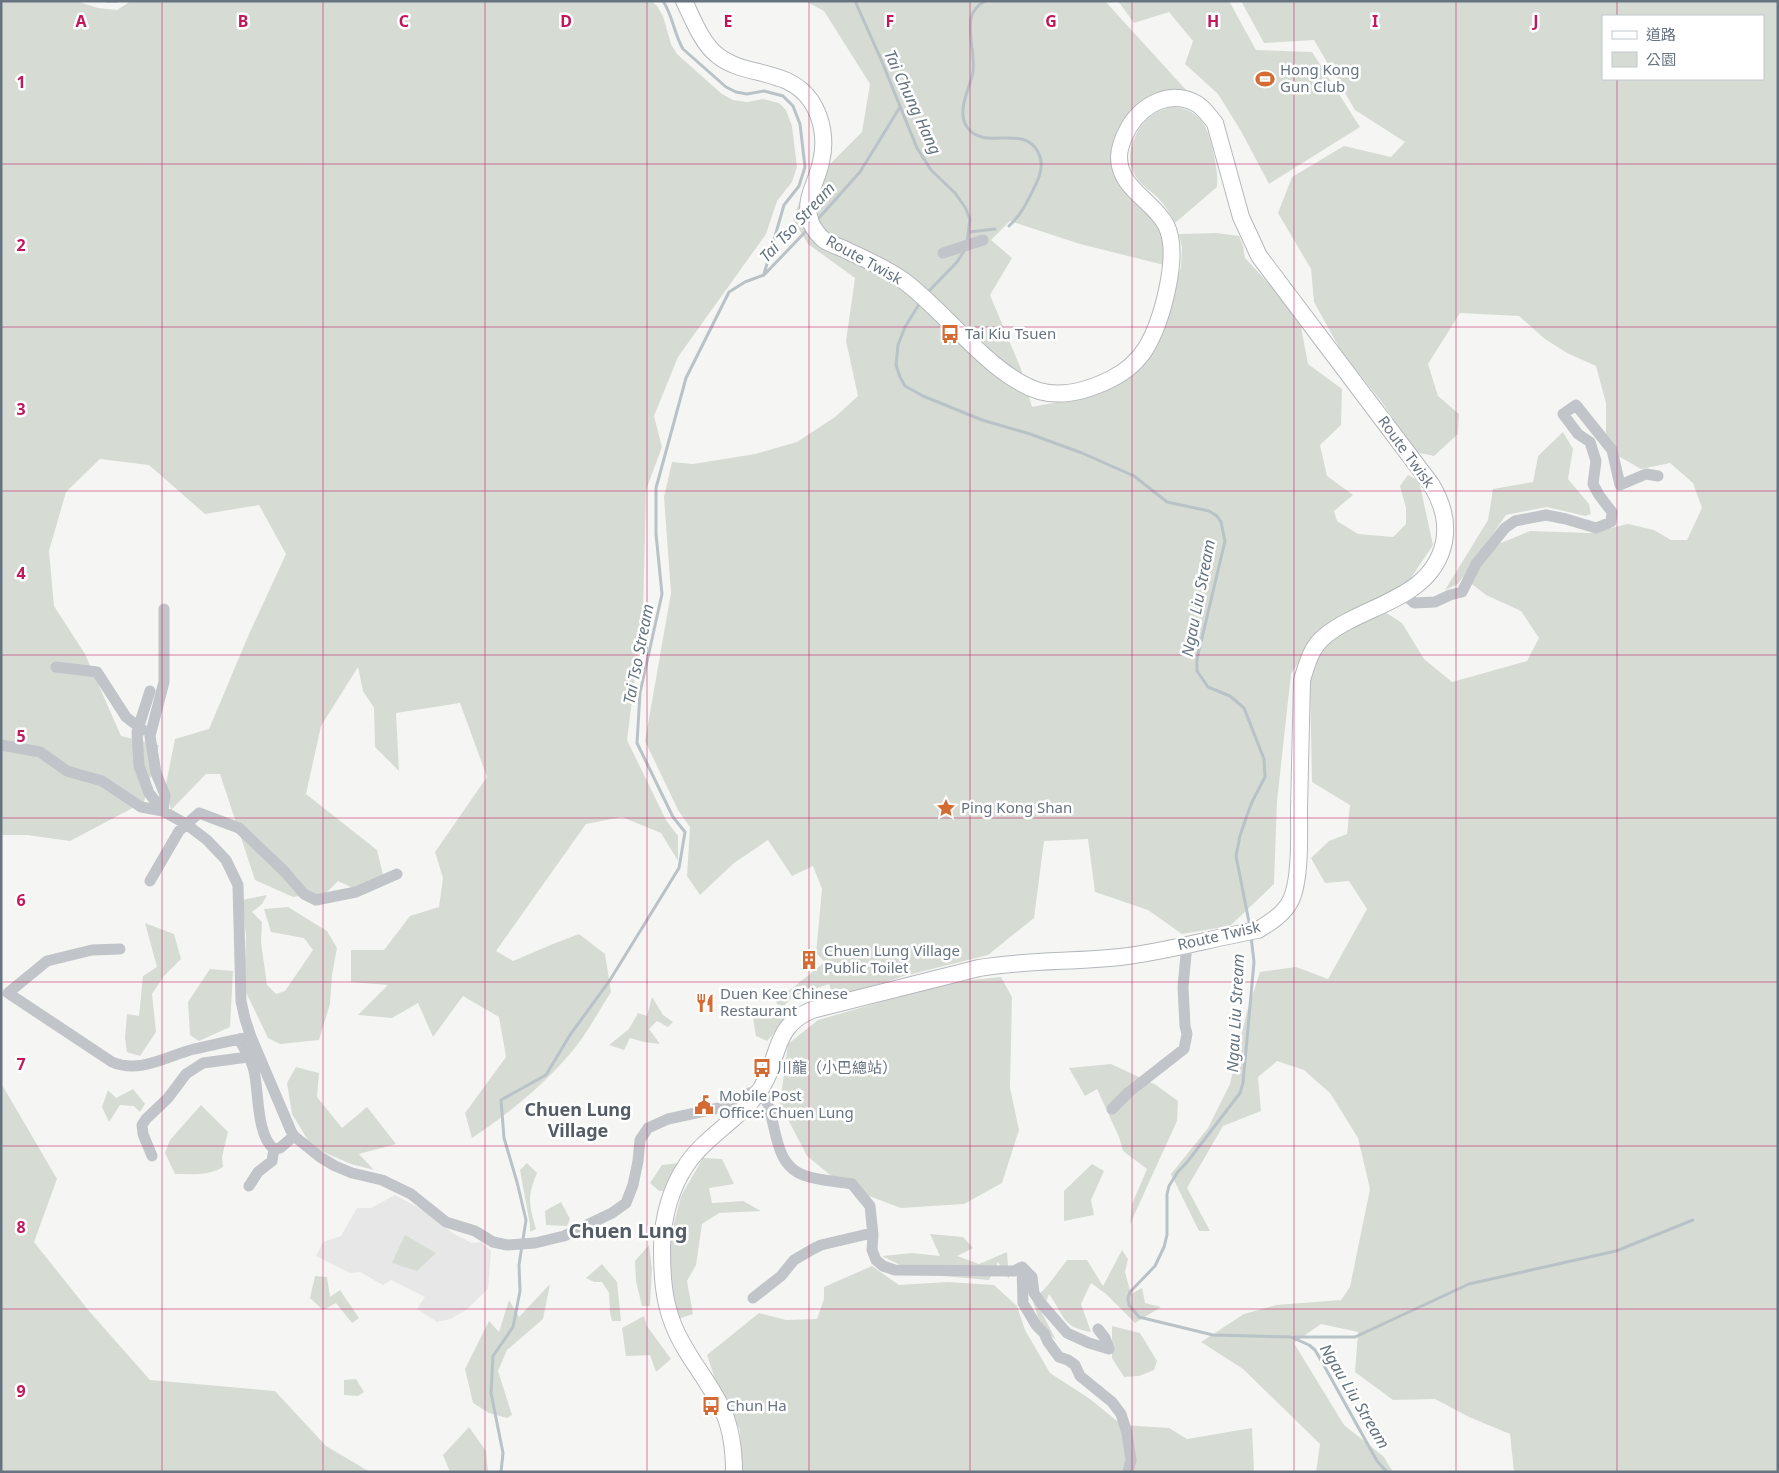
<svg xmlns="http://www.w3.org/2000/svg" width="1779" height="1473" viewBox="0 0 1779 1473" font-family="'Noto Sans','Noto Sans TC',sans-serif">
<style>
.built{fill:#e6e7e6}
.green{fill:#d6dcd4;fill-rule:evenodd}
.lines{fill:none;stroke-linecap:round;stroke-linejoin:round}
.stream{stroke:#b9c2c7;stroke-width:3}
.secondary-casing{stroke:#b4b8bc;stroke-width:18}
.minor{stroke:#c1c4c8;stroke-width:11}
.secondary{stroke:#fff;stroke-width:16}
.grid{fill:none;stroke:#c2185b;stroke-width:1;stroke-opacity:0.55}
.labels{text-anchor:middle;stroke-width:5;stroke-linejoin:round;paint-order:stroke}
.poi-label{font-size:15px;fill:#677381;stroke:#fff;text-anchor:start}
.street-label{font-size:15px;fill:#677381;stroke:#fff}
.water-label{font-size:16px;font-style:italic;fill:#63737e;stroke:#fff}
.quarter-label{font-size:18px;font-weight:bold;fill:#545d67;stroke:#fff}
.district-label{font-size:20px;font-weight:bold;fill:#545d67;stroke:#fff}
.grid-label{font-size:16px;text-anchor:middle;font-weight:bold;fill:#c2185b;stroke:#fff;stroke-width:5;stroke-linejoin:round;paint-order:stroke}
</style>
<rect width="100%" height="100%" fill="#f5f6f3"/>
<path class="built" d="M 395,1195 L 430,1214 L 454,1234 L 472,1243 L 481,1242 L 491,1251 L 488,1289 L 466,1310 L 450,1319 L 437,1322 L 417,1309 L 425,1297 L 391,1280 L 383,1285 L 360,1272 L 350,1273 L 316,1256 L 323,1242 L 341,1236 L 357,1208 L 371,1208 Z"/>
<path class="green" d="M 1,1 L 76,1 L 98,8 L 117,10 L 131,1 L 651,1 L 657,6 L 663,16 L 671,44 L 677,54 L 722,94 L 733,100 L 747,102 L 763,99 L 779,103 L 786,110 L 792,126 L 797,167 L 792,182 L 777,201 L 766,234 L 678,357 L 654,416 L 662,447 L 646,490 L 643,614 L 627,740 L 666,820 L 678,836 L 678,861 L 661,833 L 622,817 L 586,824 L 496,951 L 513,961 L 553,944 L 579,934 L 605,954 L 611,992 C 600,1009 590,1028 578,1044 C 549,1081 511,1112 472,1138 L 465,1113 L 506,1057 L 499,1017 L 463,996 L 433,1037 L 418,1003 L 392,1018 L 358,1015 L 388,985 L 351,982 L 351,950 L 384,950 L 410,916 L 439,907 L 443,878 L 435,852 L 487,777 L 460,703 L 396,713 L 399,771 L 375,747 L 374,708 L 363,691 L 358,667 L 321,726 L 306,794 L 377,850 L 385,883 L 359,891 L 338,881 L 326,893 L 293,897 L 255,880 L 220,774 L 206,774 L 171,810 L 166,784 L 175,739 L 209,729 L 249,634 L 286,554 L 259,505 L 205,514 L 149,465 L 100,459 L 66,492 L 49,551 L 54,606 L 85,654 L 121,736 L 159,745 L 144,802 L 70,841 L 27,835 L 1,835 Z
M 805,1 L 1105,1 L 1187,91 C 1146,88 1127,109 1113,145 L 1160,230 L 1165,249 L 1164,265 L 1080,244 L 1010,221 L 991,240 L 1012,258 L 990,295 L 1021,369 L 1032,407 L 1098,394 L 1147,361 L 1158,344 L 1181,267 L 1182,248 L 1179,234 L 1216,233 L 1239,236 L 1243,246 L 1245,258 L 1299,316 L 1308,364 L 1342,389 L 1341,425 L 1320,445 L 1327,476 L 1353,495 L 1334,511 L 1337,521 L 1358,534 L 1393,537 L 1406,524 L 1406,508 L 1400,486 L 1408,475 L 1419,481 L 1433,545 L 1407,584 L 1318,632 L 1291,674 L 1277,801 L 1274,884 L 1230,926 L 1182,934 L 1148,910 L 1095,892 L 1088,839 L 1044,841 L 1034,918 L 988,955 L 904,976 L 834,999 L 829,984 L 793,996 L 784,1006 L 777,1004 L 776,1001 L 825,962 L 816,953 L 822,889 L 813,866 L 792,876 L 768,840 L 734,863 L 700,895 L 687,876 L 690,827 L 678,810 L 645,741 L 671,593 L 664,497 L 672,462 L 693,464 L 755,454 L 797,442 L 835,417 L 858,396 L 846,341 L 855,278 L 808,244 L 793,219 L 804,190 L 862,132 L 870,84 L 824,11 Z
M 1118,1 L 1229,1 L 1256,50 L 1312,52 L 1360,127 L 1269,184 L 1241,131 L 1218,94 L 1185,64 L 1193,41 L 1169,12 L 1134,23 Z
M 1241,1 L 1778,1 L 1778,1472 L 1514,1472 L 1510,1434 L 1469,1417 L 1435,1399 L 1393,1400 L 1355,1372 L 1358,1332 L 1321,1324 L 1294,1343 L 1344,1425 L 1384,1457 L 1393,1472 L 1316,1472 L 1320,1444 L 1243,1369 L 1201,1342 L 1244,1314 L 1276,1305 L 1341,1300 L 1350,1287 L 1370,1189 L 1358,1138 L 1330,1093 L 1304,1070 L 1277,1061 L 1258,1077 L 1261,1111 L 1223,1126 L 1187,1188 L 1210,1231 L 1199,1231 L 1171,1174 L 1208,1128 L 1230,1084 L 1246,1015 L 1260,972 L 1296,967 L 1328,979 L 1367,909 L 1349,881 L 1325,883 L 1311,858 L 1329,841 L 1347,834 L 1350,805 L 1312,782 L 1310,681 L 1315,664 L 1321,653 L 1329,643 L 1343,633 L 1385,612 L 1402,623 L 1424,659 L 1452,682 L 1527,661 L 1539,638 L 1521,611 L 1486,595 L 1469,582 L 1496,545 L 1530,531 L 1590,533 L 1628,524 L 1654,530 L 1671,540 L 1687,540 L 1702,508 L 1693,483 L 1670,463 L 1641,469 L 1606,449 L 1606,403 L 1596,366 L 1567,353 L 1545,339 L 1519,316 L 1460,313 L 1428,364 L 1438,396 L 1459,414 L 1458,434 L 1434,456 L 1415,452 L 1384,405 L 1341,351 L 1314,302 L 1311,269 L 1278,213 L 1292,177 L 1344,146 L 1391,157 L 1405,142 L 1355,110 L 1314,40 L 1264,43 ZM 1603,16 L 1763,16 L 1763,79 L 1603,79 Z
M 1174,107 C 1202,110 1208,128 1213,151 C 1216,166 1218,172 1217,187 L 1175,223 C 1171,215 1166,207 1160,200 C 1154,193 1146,189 1140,182 C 1125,166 1129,146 1139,129 C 1147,116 1159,109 1174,107 Z
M 1563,432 L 1573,449 L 1568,479 L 1589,504 L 1591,514 L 1585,516 L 1547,507 L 1506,515 L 1458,584 L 1445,590 L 1488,520 L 1493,489 L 1533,482 L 1538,456 Z
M 267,895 L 262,904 L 252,912 L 262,922 L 261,942 L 267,985 L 276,994 L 285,991 L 313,950 L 304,938 L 271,932 L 264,909 L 288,907 L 327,931 L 337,948 L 332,975 L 330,1004 L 319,1040 L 280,1044 L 268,1038 L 244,988 L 246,936 L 242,900 Z
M 145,923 L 174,934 L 181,959 L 164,976 L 152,994 L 156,1032 L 140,1056 L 127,1052 L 125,1038 L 127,1014 L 139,1016 L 143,976 L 157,967 Z
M 210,969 L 233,971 L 230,1027 L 199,1041 L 190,1035 L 188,1002 Z
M 1001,977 L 1012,997 L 1010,1088 L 1019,1130 L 1002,1183 L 964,1204 L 901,1208 L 845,1187 L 807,1156 L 780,1104 L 788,1044 L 818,1020 L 951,982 Z
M 652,997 L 663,1015 L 673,1022 L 668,1027 L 657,1021 L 649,1029 L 660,1044 L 644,1042 L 630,1038 L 624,1050 L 609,1045 L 629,1029 L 638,1013 L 647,1016 Z
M 761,1014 L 785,1015 L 780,1026 L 767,1041 L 756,1036 L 753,1018 Z
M 1111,1064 L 1156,1085 L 1178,1101 L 1177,1121 L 1130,1224 L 1132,1204 L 1147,1169 L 1123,1151 L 1119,1137 L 1097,1089 L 1085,1096 L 1069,1068 Z
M 296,1067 L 319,1073 L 317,1097 L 342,1128 L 367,1107 L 396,1144 L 359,1154 L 374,1170 L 351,1164 L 312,1147 L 292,1114 L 287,1083 Z
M 1,1083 L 57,1179 L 34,1242 L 89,1311 L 150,1380 L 275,1391 L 326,1446 L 370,1472 L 1,1472 Z
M 133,1089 L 145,1104 L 140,1112 L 134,1106 L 120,1105 L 109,1122 L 102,1107 L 108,1090 L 116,1098 Z
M 201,1105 L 228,1132 L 222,1157 L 223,1167 C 209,1176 192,1174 175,1174 L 165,1153 L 170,1140 Z
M 703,1158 L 722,1159 L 734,1184 L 709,1188 L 712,1203 L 743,1201 L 761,1211 L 719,1213 L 702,1224 L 696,1265 L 687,1281 L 693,1314 L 678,1319 L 667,1271 L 671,1235 L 681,1196 Z
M 527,1163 L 537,1173 C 527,1197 529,1204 536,1229 L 530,1232 L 530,1225 L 520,1170 Z
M 679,1163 L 667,1191 L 659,1191 L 650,1183 L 662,1165 Z
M 1092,1164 L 1104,1171 L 1091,1200 L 1094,1215 L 1064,1221 L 1064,1191 Z
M 561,1202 L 570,1219 L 567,1226 L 546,1225 L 545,1211 Z
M 930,1234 L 963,1237 L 973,1248 L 957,1256 L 979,1264 L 1007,1252 L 1009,1279 L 998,1262 L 989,1280 L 918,1274 L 882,1256 L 912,1253 L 940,1256 Z
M 405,1235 L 436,1253 L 417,1271 L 392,1263 Z
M 649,1245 L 652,1269 L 650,1306 L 642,1306 L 636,1281 L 635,1261 Z
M 1122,1250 L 1128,1259 L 1125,1272 L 1131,1294 L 1142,1288 L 1145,1303 L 1161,1307 L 1135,1323 L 1106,1294 L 1091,1283 L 1081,1304 L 1091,1332 C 1061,1327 1065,1316 1049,1294 L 1042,1313 L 1056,1340 L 1041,1327 L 1033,1301 L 1048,1285 L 1067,1260 L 1087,1260 L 1103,1286 Z
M 602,1264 L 617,1282 L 621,1321 L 612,1321 L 610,1313 L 609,1293 L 602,1282 L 594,1282 L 586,1278 Z
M 872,1266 L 899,1285 L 947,1282 L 994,1285 L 1017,1306 L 1025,1330 L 1050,1373 L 1090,1399 L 1122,1425 L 1169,1428 L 1187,1439 L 1252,1428 L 1254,1472 L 742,1472 L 740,1430 L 717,1385 L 707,1355 L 759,1313 L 786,1320 L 817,1319 L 824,1299 L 824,1287 Z
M 315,1276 L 327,1277 L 330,1297 L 340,1290 L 359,1318 L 352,1323 L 336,1303 L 323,1310 L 310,1298 Z
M 550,1284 L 543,1319 L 507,1350 L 498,1371 L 512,1415 L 507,1418 L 489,1413 L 473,1403 L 465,1369 L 489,1321 L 499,1332 L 509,1300 L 519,1317 Z
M 644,1316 L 647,1326 L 671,1359 L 656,1372 L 650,1355 L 626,1356 L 622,1328 Z
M 1112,1326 L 1140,1333 L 1157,1361 L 1154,1370 L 1139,1376 L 1124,1377 L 1112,1358 Z
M 356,1379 L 364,1392 L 358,1396 L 344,1395 L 344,1380 Z
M 469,1427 L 486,1451 L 488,1472 L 450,1472 L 443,1455 Z"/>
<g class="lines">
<path class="stream" d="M 107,1 L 117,1
M 663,1 C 673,16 674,34 683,49 L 726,87 L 736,92 L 747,94 L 764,91 L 783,96 L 793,106 L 800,124 L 805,167 L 799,186 L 784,205 L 764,274
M 855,1 L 880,57 L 917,148 L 931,170 L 955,193 L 965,207 L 970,219 L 967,242
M 985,1 C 978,5 973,10 971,18 C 968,36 975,54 973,72 C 970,88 956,111 967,127 C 984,152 1023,123 1038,152 C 1044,163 1041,174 1036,184 C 1028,200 1022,214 1009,226
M 817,220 L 860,172 L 900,107
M 969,232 L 995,229
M 926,294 L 957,262 L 966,248
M 921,301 L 905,327 L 898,345 L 896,365 L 900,377 L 905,386 L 923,396 L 982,420 L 1030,434 L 1082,453 L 1134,476 L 1167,502 L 1209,511 L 1217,516 L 1221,522 L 1225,541 L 1197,659 L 1197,671 L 1208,687 L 1230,696 L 1244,708 L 1264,759 L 1265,777 L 1252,802 L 1246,818 L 1240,836 L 1236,856 L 1250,927
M 1251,936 L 1254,962 L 1243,1083 L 1240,1093 L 1188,1161 L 1177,1173 L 1169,1186 L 1167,1194 L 1167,1235 L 1164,1247 L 1155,1266 L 1130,1292 L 1128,1298 L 1129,1305 L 1139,1317 L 1213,1335 L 1291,1337 L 1309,1345 L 1315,1350 L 1322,1362 L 1377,1461 L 1387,1472
M 1295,1337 L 1355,1337 L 1469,1284 L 1616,1251 L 1693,1220
M 501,1472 L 503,1453 L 491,1393 L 493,1356 L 513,1327 L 520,1291 L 519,1265 L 526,1220 L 517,1182 L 504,1138 L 501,1100 L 546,1075 L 570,1035 L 610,980 L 679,868 L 685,832 L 673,817 L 637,743 L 640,693 L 662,594 L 656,534 L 656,488 L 686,378 L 729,292 L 745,282 L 764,275 L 809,228"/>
<g class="secondary-casing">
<path id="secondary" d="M 684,1 C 693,19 701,42 717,55 C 745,78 788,67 811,101 C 823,119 826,142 821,162 C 817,183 802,200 811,223 C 814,229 819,236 824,240 C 831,245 841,247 848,251 C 867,260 888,269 904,281 C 947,313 990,375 1039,391 C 1064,398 1089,390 1111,379 C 1125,372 1138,361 1146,348 C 1162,321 1181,254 1166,225 C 1153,200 1119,189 1119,157 C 1119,146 1124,136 1129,127 C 1143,104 1171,89 1197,104 C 1204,108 1209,116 1215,123 L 1241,217 L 1259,256 L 1431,484 C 1442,502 1448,521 1444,542 C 1432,600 1364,604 1325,636 C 1311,647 1307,664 1302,680 C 1301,723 1300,766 1299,809 C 1299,834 1301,878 1291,900 C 1284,914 1271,922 1258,930 C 1212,938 1166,952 1120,957 C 1073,962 1026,960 979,968 L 812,1010 C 768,1028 782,1066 754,1098 C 734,1122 705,1138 687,1164 C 670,1189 663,1217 662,1246 C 662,1273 663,1299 673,1324 C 685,1356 710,1381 724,1413 C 732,1432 734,1451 734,1472"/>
</g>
<path class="minor" d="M 943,253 L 983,240
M 1404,594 L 1414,603 L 1435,602 L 1450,595 L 1462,592 L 1476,564 L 1505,528 L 1515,521 L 1546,515 L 1566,519 L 1596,528 L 1611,522 L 1612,512 L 1599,495 L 1593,484 L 1596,461 L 1590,442 L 1578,434 L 1563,414 L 1576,405 L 1612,450 L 1620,485 L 1646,474 L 1658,476
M 56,667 L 97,672 L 126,717 L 143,730
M 150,691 L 137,732 L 139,766 L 149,793 L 163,811
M 1,745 L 40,752 L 67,771 L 102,781 L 141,807 L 163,811 L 186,824 L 207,840 L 226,860 L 238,885 L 241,1001 L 245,1019 L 251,1037 L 291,1131 L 294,1136 L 320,1157 L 335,1166 L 352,1173 L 382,1180 L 411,1194 L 446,1222 L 475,1231 L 493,1242 L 507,1245 L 535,1243 L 564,1236 L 612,1213 L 626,1203 L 633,1185 L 638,1161 L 640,1140 L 648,1128 L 668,1119 L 728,1106 L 745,1094 L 760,1091 C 763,1097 768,1102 769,1108 C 777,1133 776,1167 806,1176 C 821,1181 837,1181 852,1184 L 870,1206 L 873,1235 L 872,1250 L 876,1260 L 883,1266 L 895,1270 L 1014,1271 L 1022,1267 L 1032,1277 L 1034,1293 L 1040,1302 L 1067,1333 L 1089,1343 L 1109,1349 L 1105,1338 L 1098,1329
M 163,811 L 165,795 L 156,773 L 150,736 L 164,682 L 164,609
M 150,881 L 179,831 L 199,813 L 239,828 L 284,871 L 304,894 L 316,900 L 356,892 L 397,874
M 120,949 L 92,950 L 47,961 L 8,993 L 112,1062 C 140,1074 167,1056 194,1049 C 213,1045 232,1040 251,1037
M 239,1039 C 244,1049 252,1060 254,1071 C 259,1091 256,1135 274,1149 L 280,1148 L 294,1136
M 1112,1109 L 1129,1092 L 1184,1049 L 1187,1034 L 1185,1026 L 1183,987 L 1187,944
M 152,1156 L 143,1134 L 142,1125 L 146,1119 L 168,1098 L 186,1074 L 203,1063 L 248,1057
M 249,1186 L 258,1172 L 272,1161 L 274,1149
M 1022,1267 L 1023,1303 L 1036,1325 L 1044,1333 L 1048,1342 L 1059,1357 L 1068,1360 L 1075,1365 L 1080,1376 L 1112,1402 L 1121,1414 L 1127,1433 L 1131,1460 L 1128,1472
M 753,1298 L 781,1276 L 794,1260 L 813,1249 L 821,1245 L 872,1233"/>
<use href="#secondary" class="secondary"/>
</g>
<path class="grid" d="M 162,1 L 162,1472M 323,1 L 323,1472M 485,1 L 485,1472M 647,1 L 647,1472M 809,1 L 809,1472M 970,1 L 970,1472M 1132,1 L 1132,1472M 1294,1 L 1294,1472M 1456,1 L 1456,1472M 1617,1 L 1617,16M 1617,79 L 1617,1472M 1,164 L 1778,164M 1,327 L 1778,327M 1,491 L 1778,491M 1,655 L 1778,655M 1,818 L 1778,818M 1,982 L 1778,982M 1,1146 L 1778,1146M 1,1309 L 1778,1309"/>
<defs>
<g id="stadium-bare" transform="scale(1.5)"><path d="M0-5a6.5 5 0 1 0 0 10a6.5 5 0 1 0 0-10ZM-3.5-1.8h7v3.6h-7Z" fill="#d56b34" stroke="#fff" stroke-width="2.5" paint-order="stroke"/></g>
<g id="bus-bare" transform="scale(1.5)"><path d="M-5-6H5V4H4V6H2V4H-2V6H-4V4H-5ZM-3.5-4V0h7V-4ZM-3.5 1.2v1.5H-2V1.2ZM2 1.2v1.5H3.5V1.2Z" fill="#d56b34" stroke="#fff" stroke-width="2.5" paint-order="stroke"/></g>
<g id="sight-bare" transform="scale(1.5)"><path d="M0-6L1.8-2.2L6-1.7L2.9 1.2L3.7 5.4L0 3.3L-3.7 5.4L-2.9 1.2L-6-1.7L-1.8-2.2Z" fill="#d56b34" stroke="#fff" stroke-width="2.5" paint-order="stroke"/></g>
<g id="building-bare" transform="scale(1.5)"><path d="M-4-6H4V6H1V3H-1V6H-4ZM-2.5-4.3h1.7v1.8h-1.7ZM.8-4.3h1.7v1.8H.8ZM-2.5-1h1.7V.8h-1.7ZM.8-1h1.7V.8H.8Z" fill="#d56b34" stroke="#fff" stroke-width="2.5" paint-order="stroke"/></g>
<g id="restaurant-bare" transform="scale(1.5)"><path d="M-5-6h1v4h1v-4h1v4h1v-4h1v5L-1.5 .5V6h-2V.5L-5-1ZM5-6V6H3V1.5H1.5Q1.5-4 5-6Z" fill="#d56b34" stroke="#fff" stroke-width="2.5" paint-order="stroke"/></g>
<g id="civic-bare" transform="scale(1.5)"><path d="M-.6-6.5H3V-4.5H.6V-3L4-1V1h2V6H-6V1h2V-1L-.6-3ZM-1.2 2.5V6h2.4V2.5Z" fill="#d56b34" stroke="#fff" stroke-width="2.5" paint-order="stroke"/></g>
</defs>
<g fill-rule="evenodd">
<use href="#stadium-bare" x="1265" y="79"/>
<use href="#bus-bare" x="950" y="334"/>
<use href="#sight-bare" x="946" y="808"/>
<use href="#building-bare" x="809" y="960"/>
<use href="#restaurant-bare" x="705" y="1003"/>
<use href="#bus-bare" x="762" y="1068"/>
<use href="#civic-bare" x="704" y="1105"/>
<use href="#bus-bare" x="711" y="1406"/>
</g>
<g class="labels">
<g class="poi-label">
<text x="1280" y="75">Hong Kong<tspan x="1280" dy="17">Gun Club</tspan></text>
<text x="965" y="339">Tai Kiu Tsuen</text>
<text x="961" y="813">Ping Kong Shan</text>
<text x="824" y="956">Chuen Lung Village<tspan x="824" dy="17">Public Toilet</tspan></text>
<text x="720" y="999">Duen Kee Chinese<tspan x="720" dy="17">Restaurant</tspan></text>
<text x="777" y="1073">川龍（小巴總站）</text>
<text x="719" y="1101">Mobile Post<tspan x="719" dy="17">Office: Chuen Lung</tspan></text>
<text x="726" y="1411">Chun Ha</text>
</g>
<g class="street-label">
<text transform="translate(864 260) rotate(29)" y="5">Route Twisk</text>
<text transform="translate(1406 452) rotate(54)" y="5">Route Twisk</text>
<text transform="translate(1219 936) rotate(-13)" y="5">Route Twisk</text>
</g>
<g class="water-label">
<text transform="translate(913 102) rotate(65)" y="6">Tai Chung Hang</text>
<text transform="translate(797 222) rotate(-47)" y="6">Tai Tso Stream</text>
<text transform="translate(1198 598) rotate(-79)" y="6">Ngau Liu Stream</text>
<text transform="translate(638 654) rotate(-79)" y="6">Tai Tso Stream</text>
<text transform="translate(1235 1013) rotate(-87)" y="6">Ngau Liu Stream</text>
<text transform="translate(1355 1396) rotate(59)" y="6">Ngau Liu Stream</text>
</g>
<g class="quarter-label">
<text x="578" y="1116">Chuen Lung<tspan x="578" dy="21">Village</tspan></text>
</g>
<g class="district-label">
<text x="628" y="1238">Chuen Lung</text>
</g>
</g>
<g class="grid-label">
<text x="81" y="27">A</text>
<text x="243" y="27">B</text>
<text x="404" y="27">C</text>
<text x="566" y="27">D</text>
<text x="728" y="27">E</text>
<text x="890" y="27">F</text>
<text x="1051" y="27">G</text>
<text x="1213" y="27">H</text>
<text x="1375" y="27">I</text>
<text x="1536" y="27">J</text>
<text x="21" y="88">1</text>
<text x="21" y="251">2</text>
<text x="21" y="415">3</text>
<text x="21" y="579">4</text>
<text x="21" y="742">5</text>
<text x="21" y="906">6</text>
<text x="21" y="1070">7</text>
<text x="21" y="1233">8</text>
<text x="21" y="1397">9</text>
</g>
<rect width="1779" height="1473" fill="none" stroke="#677381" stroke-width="5"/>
<rect x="1602" y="15" width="162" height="65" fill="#ffffff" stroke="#c2c7cd"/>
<rect x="1612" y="31" width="25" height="8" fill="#ffffff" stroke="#c2c7cd"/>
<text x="1646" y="40" font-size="15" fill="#677381">道路</text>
<rect x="1612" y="52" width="25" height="15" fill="#d6dcd4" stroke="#c2c7cd"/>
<text x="1646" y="65" font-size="15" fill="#677381">公園</text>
</svg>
